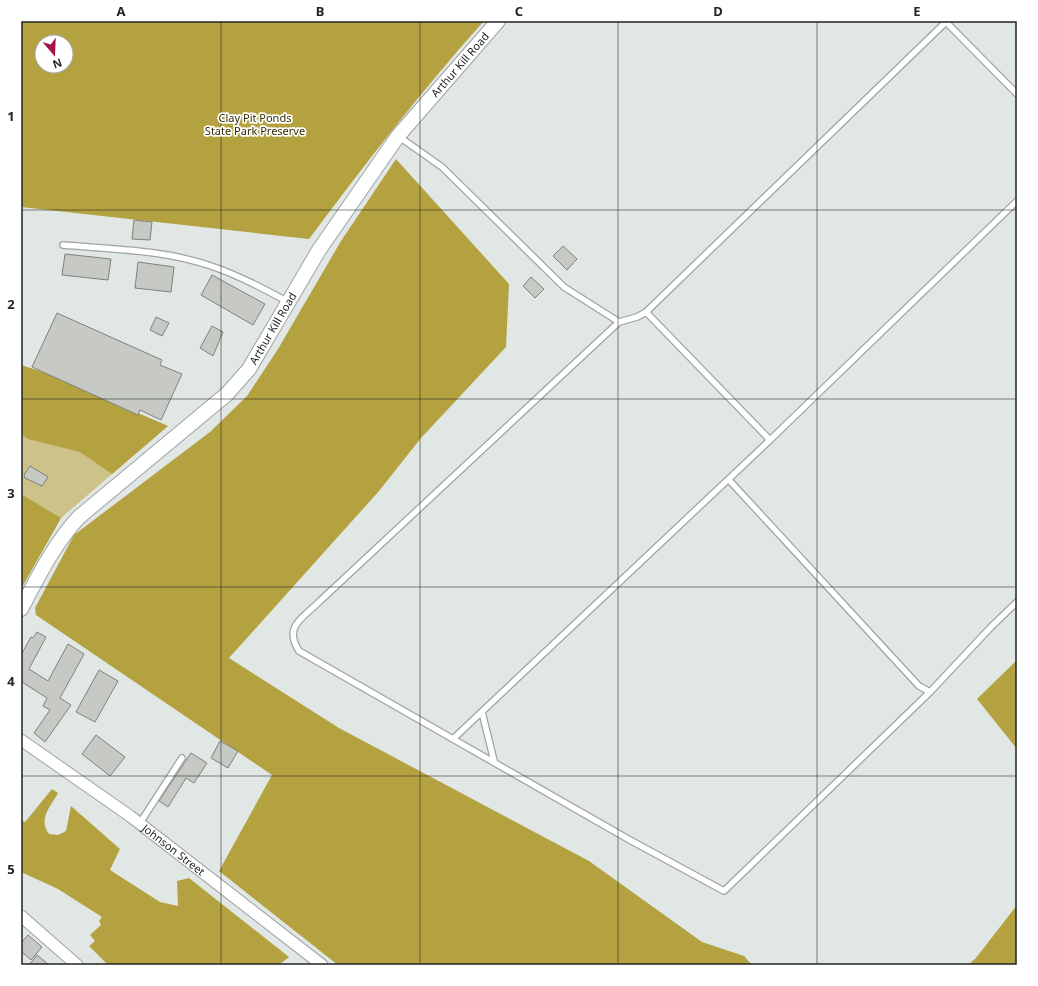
<svg xmlns="http://www.w3.org/2000/svg" width="1038" height="986" viewBox="0 0 1038 986" font-family="'Noto Sans',sans-serif">
<style>
.green{fill:#cdc38a}
.forest{fill:#b4a241;fill-rule:evenodd}
.building{fill:#c6c9c4;stroke:#7f817d}
.lines{fill:none;stroke-linecap:round;stroke-linejoin:round}
.service-casing{stroke:#9ea4a1;stroke-width:8}
.minor-casing{stroke:#9ea4a1;stroke-width:13}
.tertiary-casing{stroke:#9ea4a1;stroke-width:16}
.service{stroke:#fff;stroke-width:5.5}
.minor{stroke:#fff;stroke-width:11}
.tertiary{stroke:#fff;stroke-width:14}
.grid{fill:none;stroke:#212422;stroke-width:1;stroke-opacity:0.55}
.labels{text-anchor:middle;stroke-width:3.5;stroke-linejoin:round;paint-order:stroke}
.street-label{font-size:11px;fill:#212422;stroke:#fff}
.park-label{font-size:11px;fill:#342d02;stroke:#fff}
.neatline{fill:none;stroke:#212422;stroke-width:1.5}
.grid-label{font-size:13px;text-anchor:middle;font-weight:bold;fill:#212422}
</style>
<rect width="100%" height="100%" fill="#e1e7e4"/>
<path class="green" d="M 21,366 L 168,426 L 61,518 L 21,589 Z"/>
<path class="forest" d="M 32,21 L 484,21 C 422,90 365,164 309,239 L 21,207 L 21,22 ZM 42,42 L 66,42 L 66,66 L 42,66 Z
M 396,159 L 509,284 L 506,347 L 421,438 L 379,491 L 229,658 L 339,728 L 589,861 L 702,942 L 744,956 L 752,965 L 338,965 L 219,871 L 272,775 L 36,615 L 35,608 L 74,535 L 210,432 L 247,396 L 278,349 L 341,241 Z
M 21,365 L 43,372 L 168,426 L 112,474 L 80,452 L 28,439 L 21,434 Z
M 21,494 L 61,518 L 21,589 Z
M 1017,660 L 1017,749 L 977,699 Z
M 52,789 L 58,793 C 50,808 38,818 49,834 L 58,835 L 66,831 L 71,806 L 120,849 L 110,870 L 160,902 L 178,906 L 177,881 L 189,878 L 289,957 L 279,965 L 108,965 L 89,946 L 95,941 L 90,935 L 101,925 L 99,921 L 102,917 L 58,889 L 21,872 L 21,820 L 25,822 Z
M 1017,905 L 1017,965 L 968,965 L 976,958 Z"/>
<path class="building" d="M 134,220 L 152,222 L 150,240 L 132,239 Z
M 563,246 L 577,259 L 567,270 L 553,256 Z
M 65,254 L 111,259 L 108,280 L 62,275 Z
M 138,262 L 174,267 L 171,292 L 135,288 Z
M 212,275 L 265,304 L 253,325 L 201,295 Z
M 531,277 L 544,289 L 535,298 L 523,286 Z
M 57,313 L 162,360 L 160,365 L 182,374 L 161,420 L 140,410 L 138,415 L 32,367 Z
M 156,317 L 169,323 L 162,336 L 150,330 Z
M 212,326 L 223,332 L 213,356 L 200,348 Z
M 30,466 L 48,477 L 42,486 L 25,478 L 24,475 Z
M 37,632 L 46,637 L 29,669 L 48,681 L 68,644 L 84,654 L 60,698 L 71,705 L 45,742 L 34,733 L 50,710 L 43,706 L 47,698 L 22,682 L 21,684 L 21,655 L 31,637 L 33,638 Z
M 99,670 L 118,681 L 95,722 L 76,712 Z
M 96,735 L 125,757 L 110,776 L 82,754 Z
M 220,741 L 238,751 L 228,768 L 211,758 Z
M 191,753 L 207,763 L 194,783 L 186,778 L 168,807 L 159,801 Z
M 28,935 L 42,947 L 31,960 L 21,951 L 21,943 Z
M 37,955 L 49,965 L 29,965 Z"/>
<g class="lines">
<g class="service-casing">
<path id="service" d="M 947,21 L 646,312 L 637,317 L 619,322 L 320,601 C 303,618 283,626 299,651 L 628,839 L 724,891 L 930,692 L 991,627 L 1017,602
M 946,22 L 1017,94
M 398,136 L 442,167 L 564,287 L 619,322
M 63,245 C 112,249 164,250 211,266 C 238,275 263,288 288,302
M 646,312 L 770,440 L 1017,201
M 729,480 L 919,686 L 930,692
M 482,712 L 494,761
M 454,738 L 770,440
M 140,823 L 182,758"/>
</g>
<g class="minor-casing">
<g id="minor">
<path id="s1" d="M 21,740 L 130,816 L 322,965"/>
<path d="M 21,916 L 77,965"/>
</g>
</g>
<g class="tertiary-casing">
<g id="tertiary">
<path id="s2" d="M 21,609 C 38,577 54,544 79,517 L 227,394 L 249,369 L 319,250 L 398,136 L 498,21"/>
</g>
</g>
<use href="#service" class="service"/>
<use href="#minor" class="minor"/>
<use href="#tertiary" class="tertiary"/>
</g>
<path class="grid" d="M 221,21 L 221,965M 420,21 L 420,965M 618,21 L 618,965M 817,21 L 817,965M 21,210 L 1017,210M 21,399 L 1017,399M 21,587 L 1017,587M 21,776 L 1017,776"/>
<g class="labels">
<g class="street-label">
<text dy="4" stroke="none"><textPath href="#s2" startOffset="706">Arthur Kill Road</textPath></text>
<text dy="4" stroke="none"><textPath href="#s2" startOffset="382">Arthur Kill Road</textPath></text>
<text dy="4" stroke="none"><textPath href="#s1" startOffset="188">Johnson Street</textPath></text>
</g>
<g class="park-label">
<text x="255" y="122">Clay Pit Ponds<tspan x="255" dy="13">State Park Preserve</tspan></text>
</g>
</g>
<rect width="1038" height="986" fill="none" stroke="#ffffff" stroke-width="44"/>
<g transform="translate(54 54) rotate(161)"><circle r="19" fill="#ffffff" stroke="#a6a7a7"/>
<path d="M0-3L7 15L0 10L-7 15Z" fill="#a7144e"/>
<text y="-6" font-size="11" font-weight="bold" text-anchor="middle" fill="#212422">N</text>
</g>
<rect x="22" y="22" width="994" height="942" class="neatline"/>
<g class="grid-label">
<text x="121" y="16">A</text>
<text x="320" y="16">B</text>
<text x="519" y="16">C</text>
<text x="718" y="16">D</text>
<text x="917" y="16">E</text>
<text x="11" y="121">1</text>
<text x="11" y="309">2</text>
<text x="11" y="498">3</text>
<text x="11" y="686">4</text>
<text x="11" y="874">5</text>
</g>
</svg>
